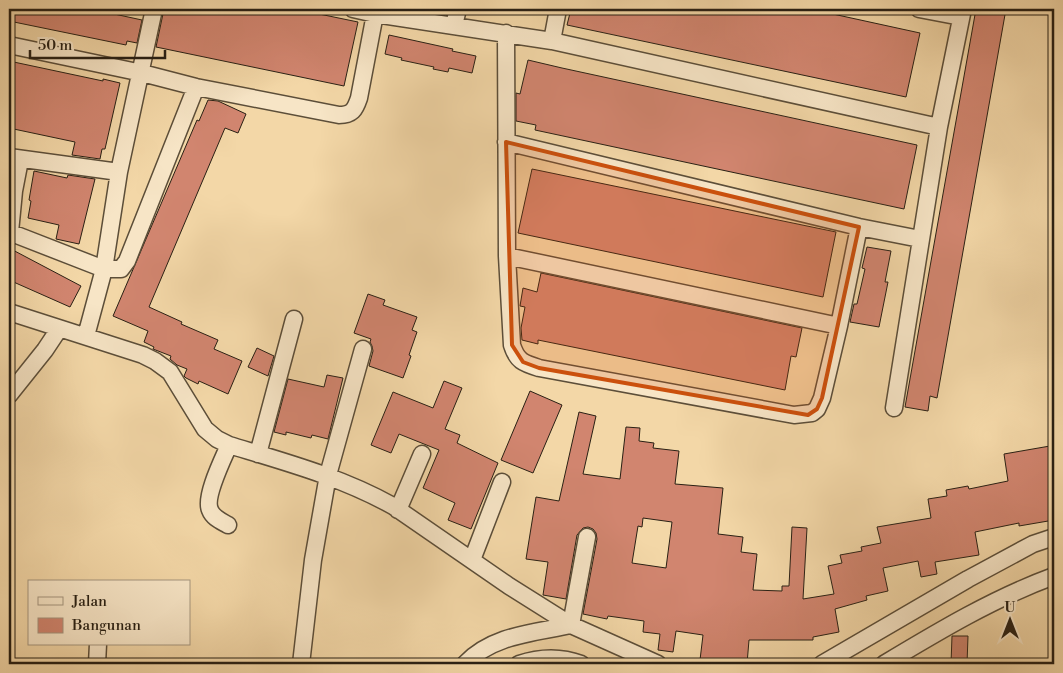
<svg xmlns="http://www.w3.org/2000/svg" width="1063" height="673" viewBox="0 0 1063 673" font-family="'Libre Bodoni',serif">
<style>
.building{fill:#d1856f;stroke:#292014;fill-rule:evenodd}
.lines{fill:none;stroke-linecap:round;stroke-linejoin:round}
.minor-casing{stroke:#5c4e39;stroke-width:19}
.minor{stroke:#f7e5c6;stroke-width:16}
.marked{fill:#cb500d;fill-opacity:0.2;stroke:#cb500d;stroke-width:4;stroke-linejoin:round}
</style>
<rect width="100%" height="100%" fill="#f3d7a7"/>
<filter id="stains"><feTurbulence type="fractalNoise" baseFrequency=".004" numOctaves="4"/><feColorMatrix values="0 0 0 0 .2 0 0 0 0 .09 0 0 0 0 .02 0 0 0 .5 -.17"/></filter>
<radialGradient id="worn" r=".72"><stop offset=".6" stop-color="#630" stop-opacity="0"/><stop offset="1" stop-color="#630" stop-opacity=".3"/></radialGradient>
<path class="building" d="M 9,9 L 91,9 L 142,20 L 137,43 L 127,41 L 126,45 L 9,21 Z
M 164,9 L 295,9 L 358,22 L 344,86 L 156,47 Z
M 571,9 L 810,9 L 920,33 L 906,97 L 567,25 Z
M 976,9 L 1006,9 L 937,398 L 930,396 L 928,411 L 905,407 Z
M 389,35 L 453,49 L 452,51 L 476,56 L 472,73 L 449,68 L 448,72 L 433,69 L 434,67 L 401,60 L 402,58 L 385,54 Z
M 528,60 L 562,68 L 917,145 L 904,209 L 535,130 L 536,125 L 516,121 L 516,93 L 520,94 Z
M 9,61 L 103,81 L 103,79 L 120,83 L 105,149 L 102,149 L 100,159 L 72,155 L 75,142 L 9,128 Z
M 208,100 L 218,101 L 246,114 L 238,133 L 225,128 L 149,307 L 182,322 L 181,324 L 218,340 L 214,349 L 242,361 L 228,394 L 199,381 L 198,384 L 186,378 L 184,376 L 187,369 L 177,365 L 170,359 L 171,356 L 153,349 L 154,347 L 144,342 L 148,331 L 113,316 L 197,120 L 199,121 Z
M 532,169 L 836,232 L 823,297 L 518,233 Z
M 34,171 L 67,178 L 68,175 L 95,179 L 79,244 L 56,239 L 59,225 L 28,218 L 31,201 L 29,200 Z
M 867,247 L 891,251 L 885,282 L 888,282 L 879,327 L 850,322 L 854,304 L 857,304 L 865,269 L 862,268 Z
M 9,248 L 81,286 L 70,307 L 9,280 Z
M 541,273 L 802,328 L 796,357 L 791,356 L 785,390 L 538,340 L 538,344 L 522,340 L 521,328 L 525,307 L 520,306 L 523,288 L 537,292 Z
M 368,294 L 385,300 L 383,305 L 417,317 L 412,330 L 417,332 L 409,355 L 411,356 L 403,378 L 369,366 L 373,351 L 372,346 L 370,342 L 371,339 L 354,333 Z
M 257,348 L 274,356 L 268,376 L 248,367 Z
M 327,375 L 343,378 L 328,439 L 312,435 L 311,438 L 286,432 L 286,435 L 274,432 L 288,379 L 324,387 Z
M 444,381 L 462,388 L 445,429 L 460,435 L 457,443 L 498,463 L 471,529 L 448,520 L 455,503 L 423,488 L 439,450 L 399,434 L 391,453 L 371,445 L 393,392 L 433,408 Z
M 530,391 L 562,405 L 533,473 L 501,460 Z
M 579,412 L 596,416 L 583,474 L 620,479 L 626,427 L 640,428 L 639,441 L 654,443 L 653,448 L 679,451 L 675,484 L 723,488 L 718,534 L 743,537 L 741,552 L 757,554 L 753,590 L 782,591 L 782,586 L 789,586 L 792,527 L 807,528 L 803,599 L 834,594 L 828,566 L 842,563 L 840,555 L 862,551 L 861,547 L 881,543 L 877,527 L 931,518 L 928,499 L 947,496 L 946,490 L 968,486 L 969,489 L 1008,481 L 1004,454 L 1050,446 L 1054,468 L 1054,487 L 1051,488 L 1054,504 L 1054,520 L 1019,526 L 1019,523 L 975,532 L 979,555 L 935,562 L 937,574 L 921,577 L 918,561 L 883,568 L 888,591 L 866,596 L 867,600 L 835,609 L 839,632 L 813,637 L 813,640 L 749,640 L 747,664 L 734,664 L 700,660 L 703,635 L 676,631 L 673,652 L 658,650 L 660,634 L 643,632 L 644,621 L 608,616 L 607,619 L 583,614 L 597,539 L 596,533 L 593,529 L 588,527 L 583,528 L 577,535 L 566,599 L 543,595 L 548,562 L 526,559 L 536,497 L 559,501 ZM 643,518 L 672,522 L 666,568 L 632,563 L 638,526 L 642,527 Z
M 952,636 L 968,636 L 967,664 L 951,664 Z"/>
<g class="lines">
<g class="minor-casing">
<path id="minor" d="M 353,9 L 375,14 L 552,41 L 939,127
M 919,9 L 961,17
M 454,25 L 458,9
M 506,33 L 507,256 L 512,345 C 517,361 523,363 539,368 L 794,415 L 812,413 L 817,409 L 822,398 L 839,326 L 859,227
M 552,41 L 558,9
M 9,45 L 142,73 L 196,87 L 339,115 C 352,115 355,110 359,98 L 375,14
M 506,142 L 859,227 L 920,239
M 9,157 L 119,172
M 9,232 L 104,269 L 121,269 L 127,261 L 196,87
M 10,232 L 14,191 L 20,160
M 507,256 L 839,326
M 9,312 L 143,355 L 155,361 L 170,372 L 205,429 L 217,439 L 229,445 C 285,462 341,477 393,506 L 509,586 L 571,625 L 658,664
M 86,336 L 104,269 L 119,172 L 154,9
M 9,395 L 45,350 L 59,329
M 894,408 L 939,127 L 963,9
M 258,454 L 294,319
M 398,510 L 422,454
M 228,525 C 221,521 213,518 210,510 C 204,497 223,459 229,445
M 472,560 L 502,482
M 571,625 L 587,537
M 97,664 L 98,644
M 301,664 L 313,560 L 328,475 L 363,349
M 465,664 C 492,635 534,633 571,625
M 519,664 C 540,657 560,656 581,664
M 822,664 L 968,579 L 1033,544 L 1054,537
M 884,664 C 939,631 994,598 1054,576"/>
</g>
<use href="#minor" class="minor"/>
</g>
<path class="marked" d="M 506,142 L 859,227 L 822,398 L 817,409 L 808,415 L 539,368 L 523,362 L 512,345 Z"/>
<rect width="1063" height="673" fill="none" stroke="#f3d7a7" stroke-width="30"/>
<rect x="10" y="10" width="1043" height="653" fill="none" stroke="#292014" stroke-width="2.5"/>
<rect x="15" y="15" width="1033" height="643" fill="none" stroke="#292014"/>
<rect x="28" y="580" width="162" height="65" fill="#f7e5c6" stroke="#a5967f"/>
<rect x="38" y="597" width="25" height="8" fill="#f7e5c6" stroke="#a5967f"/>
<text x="72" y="606" font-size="15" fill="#292014">Jalan</text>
<rect x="38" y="618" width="25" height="15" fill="#d1856f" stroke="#a5967f"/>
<text x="72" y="630" font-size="15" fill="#292014">Bangunan</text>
<g transform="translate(1010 620)" stroke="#f7e5c6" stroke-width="4" paint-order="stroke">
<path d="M0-4L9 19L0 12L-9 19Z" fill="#292014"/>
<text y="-8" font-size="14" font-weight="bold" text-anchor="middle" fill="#292014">U</text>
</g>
<path d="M30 50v8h135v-8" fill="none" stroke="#292014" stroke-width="2.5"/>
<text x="38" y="50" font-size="15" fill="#292014" stroke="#f7e5c6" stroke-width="4" paint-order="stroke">50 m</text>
<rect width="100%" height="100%" filter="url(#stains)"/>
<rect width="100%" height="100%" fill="url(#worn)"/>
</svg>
